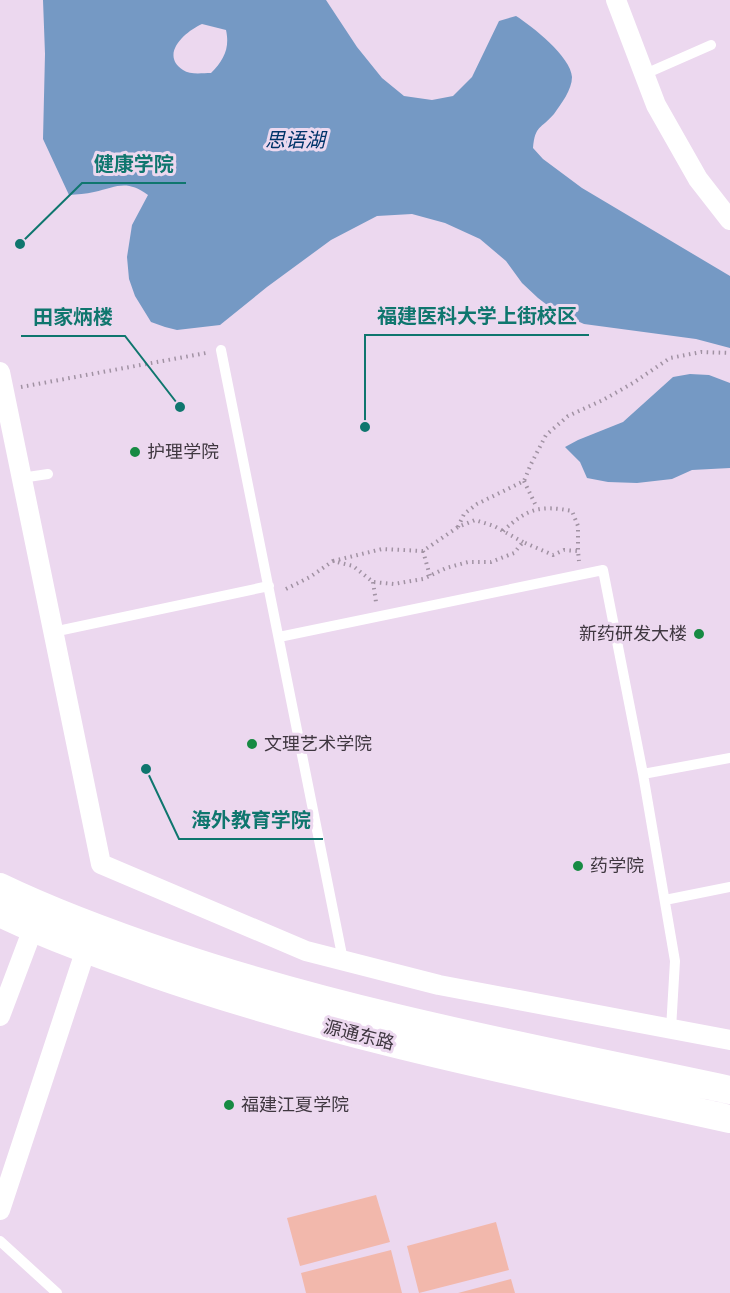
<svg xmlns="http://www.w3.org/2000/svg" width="730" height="1293" viewBox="0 0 730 1293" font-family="'Asap Condensed','Noto Sans SC',sans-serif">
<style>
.green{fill:#f2b8ac}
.water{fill:#7599c4;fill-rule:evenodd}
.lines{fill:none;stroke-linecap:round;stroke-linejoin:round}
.path{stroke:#a192a3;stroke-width:4;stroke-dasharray:1.5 4.5;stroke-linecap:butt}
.lane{stroke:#fff;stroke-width:10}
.street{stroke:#fff;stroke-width:20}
.secondary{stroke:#fff;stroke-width:28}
.poi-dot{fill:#178a43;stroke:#ecd8ef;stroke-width:2}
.labels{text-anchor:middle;stroke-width:6;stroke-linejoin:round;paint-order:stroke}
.poi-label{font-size:18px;fill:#3f3740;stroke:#ecd8ef;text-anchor:start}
.street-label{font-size:18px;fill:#3f3740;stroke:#ecd8ef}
.water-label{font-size:20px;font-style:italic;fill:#003469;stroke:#ecd8ef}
.leader{fill:none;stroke:#0f766e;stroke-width:2}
.callout-dot{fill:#0f766e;stroke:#ecd8ef;stroke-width:2}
.callout-label{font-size:20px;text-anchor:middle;font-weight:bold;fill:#0f766e;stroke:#ecd8ef;stroke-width:6;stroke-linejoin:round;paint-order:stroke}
</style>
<rect width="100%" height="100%" fill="#ecd8ef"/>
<path class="green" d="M 376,1195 L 390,1242 L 300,1266 L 287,1218 Z
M 496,1222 L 509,1270 L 419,1293 L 407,1246 Z
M 391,1250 L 402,1293 L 306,1293 L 301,1273 Z
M 511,1279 L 515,1293 L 458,1293 Z"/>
<path class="water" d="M 43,0 L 326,0 L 357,47 L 382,78 L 404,96 L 432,100 L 453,96 L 472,77 L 499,21 L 516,16 C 532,26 571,57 572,77 C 572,90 561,104 554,114 C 541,129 535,125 533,148 L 543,159 L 582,188 L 730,276 L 730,348 L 696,339 L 584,324 L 555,311 L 538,298 L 522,283 L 506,261 L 480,239 L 445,223 L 412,214 L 377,216 L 331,240 L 267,287 L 220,325 L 177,330 L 165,327 L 151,322 L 135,296 L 129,279 L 127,257 L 132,225 L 148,195 C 126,179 117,187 94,192 C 86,194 77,194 69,195 L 43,139 L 45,54 ZM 202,24 L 226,30 C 230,48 224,60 211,73 C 202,73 190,75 183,70 C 159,54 186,31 202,24 Z
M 690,374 L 709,375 L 730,383 L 730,468 L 692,470 L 672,479 L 637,483 L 608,482 L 587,478 L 580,462 L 565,447 L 578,440 L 623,422 L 673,377 Z"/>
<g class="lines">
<path class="path" d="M 21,387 L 206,353
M 524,481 L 537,508
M 458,527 L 464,514 L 477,504 L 524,481 L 531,464 L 546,435 L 568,416 L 603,400 L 633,383 L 670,358 L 701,352 L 730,353
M 503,531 C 528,508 540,505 572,511 L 578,526 L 578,551 L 579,561
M 423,551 L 430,576
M 333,561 L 382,549 L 423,551 L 458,527 L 475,520 L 494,526 L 523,542
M 373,582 L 376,602
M 286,589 L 310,577 L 333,561 L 353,566 L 373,582 L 394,584 L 423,579 L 446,568 L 468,562 L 491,562 L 514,553 L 523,542 L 553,555 L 564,550 L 578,551"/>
<path class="lane" d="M 645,74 L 711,45
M 221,350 L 343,960
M 21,478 L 48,474
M 53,632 L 269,586
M 279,637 L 603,570 L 643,774 L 675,961 L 671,1029
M 643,774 L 730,758
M 665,900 L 730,887
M 0,1241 L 57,1293"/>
<path class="street" d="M 616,0 L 656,105 L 698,179 L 730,220
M 0,372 L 101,864 L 306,951 L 439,985 L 730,1040
M 0,1016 L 37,918
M 0,1210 L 89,940"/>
<path class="secondary" d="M 0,887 C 56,914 114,935 173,955 C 355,1016 543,1050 730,1090
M 0,913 C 50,937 101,955 152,973 C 340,1038 536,1076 730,1119"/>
</g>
<g class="poi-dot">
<circle cx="135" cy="452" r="6"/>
<circle cx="699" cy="634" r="6"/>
<circle cx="252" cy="744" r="6"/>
<circle cx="578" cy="866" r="6"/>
<circle cx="229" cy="1105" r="6"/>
</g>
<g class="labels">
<g class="poi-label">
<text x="147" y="458">护理学院</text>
<text x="687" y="640" text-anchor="end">新药研发大楼</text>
<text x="264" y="750">文理艺术学院</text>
<text x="590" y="872">药学院</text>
<text x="241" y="1111">福建江夏学院</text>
</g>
<g class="street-label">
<text transform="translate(359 1035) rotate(14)" y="6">源通东路</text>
</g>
<g class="water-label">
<text x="295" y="147">思语湖</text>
</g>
</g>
<path class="leader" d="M20 244L82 183H186M365 427L365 335H589M180 407L125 336H21M146 769L179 839H323"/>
<g class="callout-dot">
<circle cx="20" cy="244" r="6"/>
<circle cx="365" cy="427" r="6"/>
<circle cx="180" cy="407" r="6"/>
<circle cx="146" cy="769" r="6"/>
</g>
<g class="callout-label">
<text x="134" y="171">健康学院</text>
<text x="477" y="323">福建医科大学上街校区</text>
<text x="73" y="324">田家炳楼</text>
<text x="251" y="827">海外教育学院</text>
</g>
</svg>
